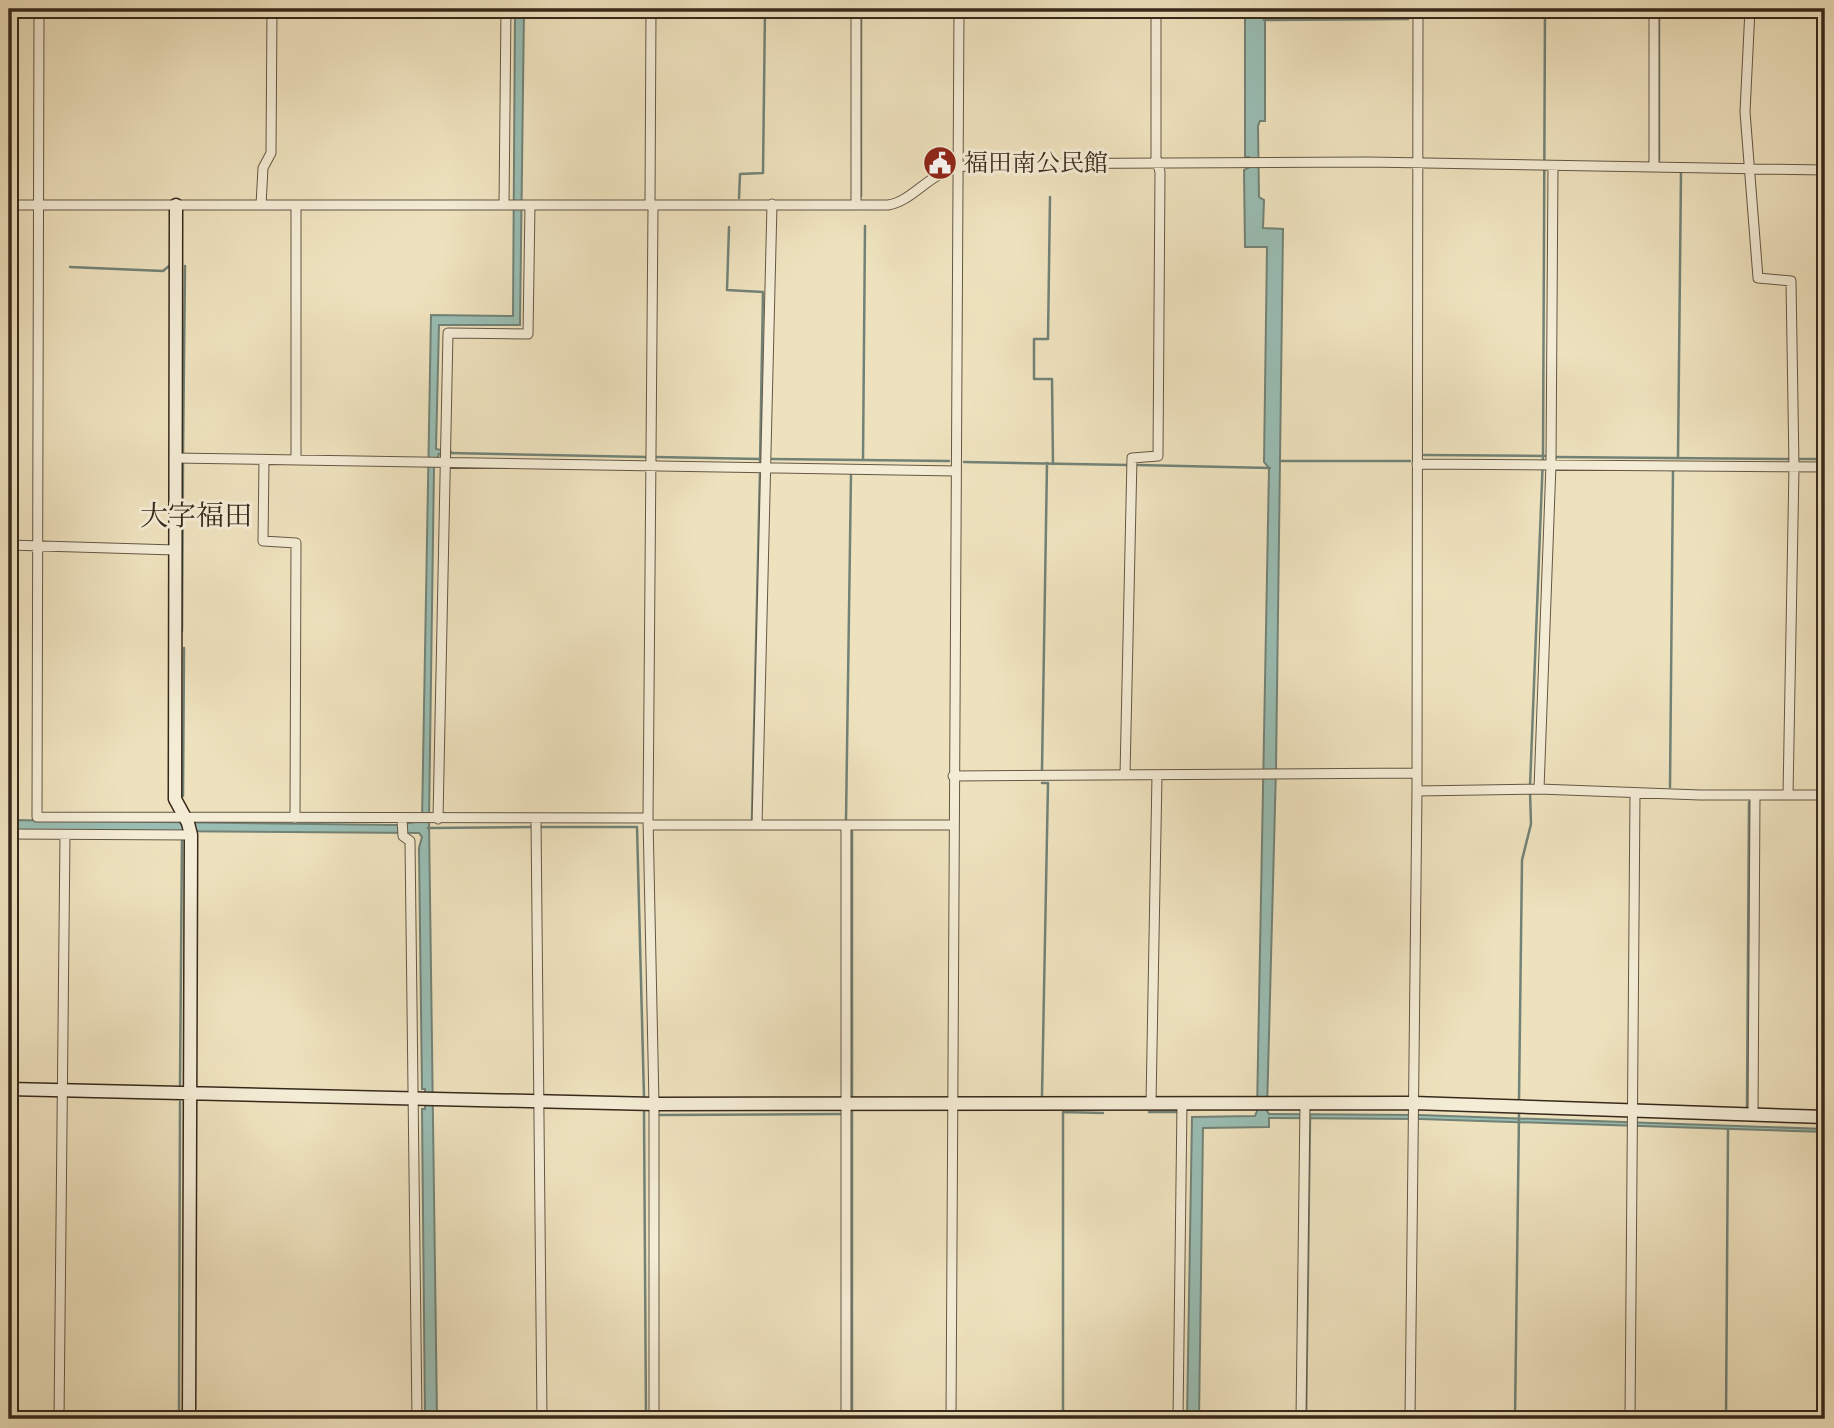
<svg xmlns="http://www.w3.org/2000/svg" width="1834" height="1428" viewBox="0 0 1834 1428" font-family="'Old Standard TT','Noto Serif JP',serif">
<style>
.water{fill:#99bdb3;stroke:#728276;stroke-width:2}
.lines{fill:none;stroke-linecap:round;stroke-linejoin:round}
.stream{stroke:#728276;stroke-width:2.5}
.street-casing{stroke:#655744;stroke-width:11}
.secondary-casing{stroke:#37291b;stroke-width:15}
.street{stroke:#f4ecd5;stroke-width:9}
.secondary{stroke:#f4ecd5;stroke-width:12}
.labels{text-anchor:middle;stroke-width:6;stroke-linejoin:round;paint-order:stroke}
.poi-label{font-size:24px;fill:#37291b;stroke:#f4ecd5;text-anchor:start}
.quarter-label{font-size:28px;fill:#37291b;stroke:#f4ecd5}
</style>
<rect width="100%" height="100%" fill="#eee2be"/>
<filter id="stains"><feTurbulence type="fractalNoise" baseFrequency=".00286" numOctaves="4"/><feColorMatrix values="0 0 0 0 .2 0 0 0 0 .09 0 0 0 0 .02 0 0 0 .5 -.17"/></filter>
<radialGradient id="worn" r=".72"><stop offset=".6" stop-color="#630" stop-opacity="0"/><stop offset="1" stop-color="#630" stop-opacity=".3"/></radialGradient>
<path class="water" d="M 515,9 L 524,9 L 520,325 L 439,325 L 436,449 L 452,452 L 439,454 L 434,466 L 429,821 L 437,1419 L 425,1419 L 422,1109 L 425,1109 L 425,1089 L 422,1089 L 419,848 L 422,837 L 419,833 L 9,830 L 9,820 L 397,825 L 422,821 L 431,315 L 513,316 Z
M 1245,9 L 1265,9 L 1265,121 L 1260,121 L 1258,126 L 1259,197 L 1264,200 L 1263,228 L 1283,229 L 1276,768 L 1267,1111 L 1269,1114 L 1420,1115 L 1825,1129 L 1825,1132 L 1420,1119 L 1269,1118 L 1269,1127 L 1203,1128 L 1199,1419 L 1187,1419 L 1192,1117 L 1255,1116 L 1257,1111 L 1269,468 L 1264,462 L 1267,247 L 1245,247 L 1244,170 L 1250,167 L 1249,157 L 1245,157 Z"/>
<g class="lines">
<path class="stream" d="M 1264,20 L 1408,19
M 1659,160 L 1659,9
M 861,196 L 861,9
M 1050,197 L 1048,339 L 1034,339 L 1034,379 L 1052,379 L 1053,464
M 739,198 L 740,174 L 763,173 L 765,9
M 729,227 L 727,290 L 763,292 L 760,463
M 70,267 L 163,271 L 169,266
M 449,453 L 646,457
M 183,455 L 185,266
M 1424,455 L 1548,456
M 656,457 L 760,459
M 1557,457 L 1789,459
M 1678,458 L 1681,173
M 772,459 L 949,461
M 1800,459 L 1825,459
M 863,460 L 865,226
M 1280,461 L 1410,461
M 964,462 L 1127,465
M 1137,465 L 1270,468
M 182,631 L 183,461
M 1042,770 L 1047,463
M 1042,783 L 1048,783 L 1042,1096
M 1530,786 L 1543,456 L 1545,9
M 1670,787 L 1673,471
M 183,796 L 184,648
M 752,819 L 760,472
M 846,820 L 851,474
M 540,827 L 637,827 L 644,1097
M 428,828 L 533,827
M 852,831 L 852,1096
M 180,1085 L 182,837
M 1519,1099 L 1522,860 L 1531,824 L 1530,792
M 1747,1107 L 1749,802
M 644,1112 L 646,1419
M 1149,1112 L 1178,1112
M 660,1115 L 841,1114
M 179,1419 L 180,1102
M 852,1419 L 852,1111
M 1063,1419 L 1063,1112 L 1103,1113
M 1306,1419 L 1310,1116
M 1515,1419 L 1519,1114
M 1726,1419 L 1728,1129"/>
<g class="street-casing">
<path id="street" d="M 39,9 L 37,817 L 648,818
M 651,9 L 650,204 L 653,209 L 648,818 L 654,1104 L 654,1419
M 1750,9 L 1745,112 L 1758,278 L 1791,281 L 1794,467 L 1788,795
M 1654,166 L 1654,9
M 9,205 L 888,205 C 907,202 921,185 937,176 C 954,166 972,164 991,164 L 1368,162 L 1825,170
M 261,205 L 263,168 L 271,153 L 272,9
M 504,205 L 506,9
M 856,205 L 856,9
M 296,206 L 296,460
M 175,458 L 956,471
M 264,460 L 263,541 L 296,543 L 295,818
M 1417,464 L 1825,467
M 9,545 L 175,550
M 1125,775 L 1132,458 L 1158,456 L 1160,172 L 1156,158 L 1156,9
M 953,776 L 1416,773
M 1539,789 L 1551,464 L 1553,166
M 1417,791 L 1539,789 L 1700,795 L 1825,795
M 402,819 L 403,836 L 410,841 L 417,1419
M 438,819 L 448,333 L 528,334 L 530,205
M 536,819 L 542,1419
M 648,825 L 953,825
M 757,825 L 772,204
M 846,825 L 846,1419
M 9,834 L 191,835
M 1151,1103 L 1157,775
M 1753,1115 L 1755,796
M 59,1419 L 65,835
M 951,1419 L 959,9
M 1178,1419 L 1182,1103
M 1301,1419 L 1305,1103
M 1410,1419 L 1417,791 L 1418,9
M 1630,1419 L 1635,794"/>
</g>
<g class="secondary-casing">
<path id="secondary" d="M 176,205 L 175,799 L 188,823 L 191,835 L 189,1419
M 9,1089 L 654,1104 L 1413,1103 L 1825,1117"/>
</g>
<use href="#street" class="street"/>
<use href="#secondary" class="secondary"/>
</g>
<defs>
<g id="civic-disc" transform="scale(1.75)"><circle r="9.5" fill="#8f2418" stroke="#f4ecd5"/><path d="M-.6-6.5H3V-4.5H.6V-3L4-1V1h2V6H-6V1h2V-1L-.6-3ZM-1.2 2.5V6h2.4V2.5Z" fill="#fff"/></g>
</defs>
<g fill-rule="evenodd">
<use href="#civic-disc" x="940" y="163"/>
</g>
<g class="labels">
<g class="poi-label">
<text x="964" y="171">福田南公民館</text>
</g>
<g class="quarter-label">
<text x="196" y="525">大字福田</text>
</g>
</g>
<rect width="1834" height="1428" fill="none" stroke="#eee2be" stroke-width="35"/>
<rect x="10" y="10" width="1813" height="1407" fill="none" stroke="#37291b" stroke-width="3.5"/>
<rect x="18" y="18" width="1799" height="1393" fill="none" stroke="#37291b" stroke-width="2"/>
<rect width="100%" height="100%" filter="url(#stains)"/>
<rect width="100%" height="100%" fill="url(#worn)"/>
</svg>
